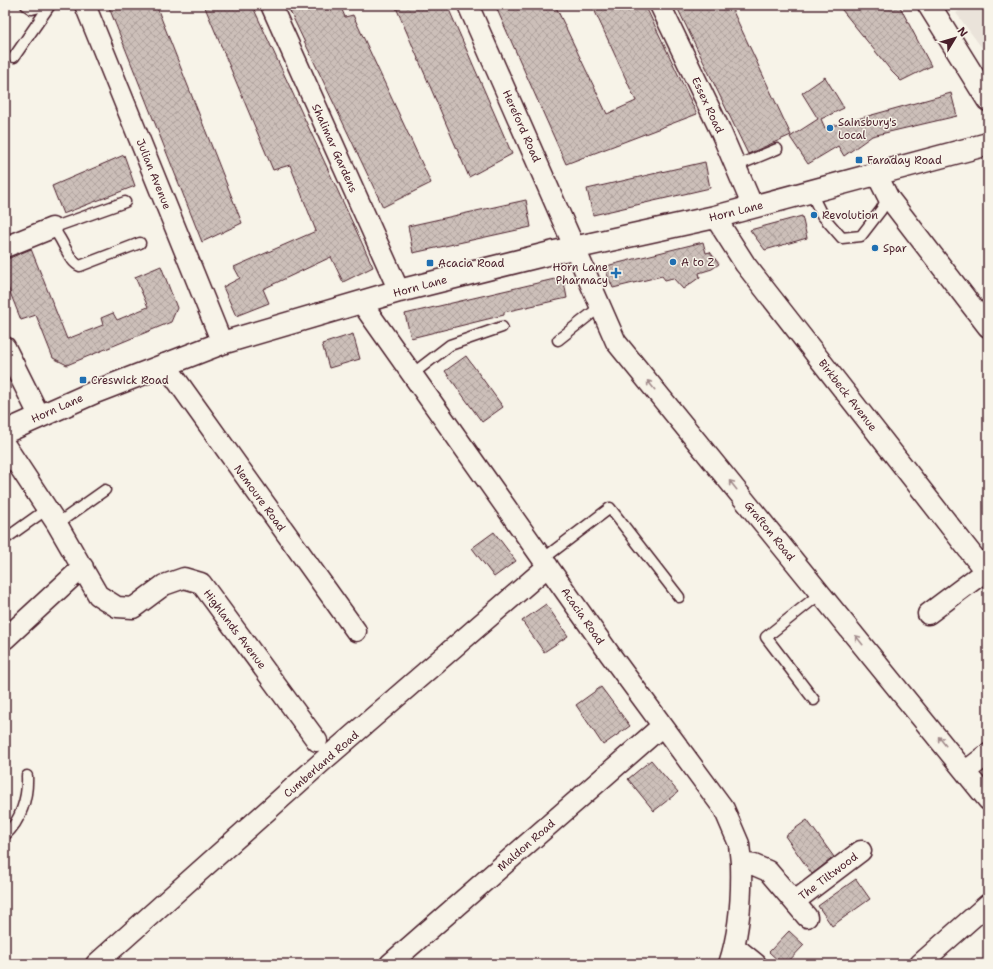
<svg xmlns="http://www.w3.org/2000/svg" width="993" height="969" viewBox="0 0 993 969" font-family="'Shantell Sans',sans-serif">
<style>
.built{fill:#eae3da}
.building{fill:url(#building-cross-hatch);stroke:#4a1f2b}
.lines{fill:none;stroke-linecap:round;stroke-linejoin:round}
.lane-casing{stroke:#4a1f2b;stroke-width:13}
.street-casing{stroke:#4a1f2b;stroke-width:23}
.secondary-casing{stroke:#4a1f2b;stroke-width:25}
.primary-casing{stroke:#4a1f2b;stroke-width:25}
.lane{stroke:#f7f3e8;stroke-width:10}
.street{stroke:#f7f3e8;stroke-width:20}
.secondary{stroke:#f7f3e8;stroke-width:22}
.primary{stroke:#f7f3e8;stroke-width:22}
.oneway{stroke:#a0898a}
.poi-dot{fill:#1f6fb2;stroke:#f7f3e8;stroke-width:1.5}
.labels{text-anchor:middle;stroke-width:3;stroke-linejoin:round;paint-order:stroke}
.street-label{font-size:11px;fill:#4a1f2b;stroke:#f7f3e8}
.poi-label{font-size:11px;fill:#4a1f2b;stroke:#f7f3e8;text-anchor:start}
</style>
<defs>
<pattern id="building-cross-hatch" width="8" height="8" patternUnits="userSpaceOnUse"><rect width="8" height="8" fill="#ccbfb9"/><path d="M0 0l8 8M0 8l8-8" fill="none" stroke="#b1a49f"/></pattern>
</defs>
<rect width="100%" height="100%" fill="#f7f3e8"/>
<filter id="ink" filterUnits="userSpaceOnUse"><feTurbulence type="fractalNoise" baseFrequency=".025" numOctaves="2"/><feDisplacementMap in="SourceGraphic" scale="8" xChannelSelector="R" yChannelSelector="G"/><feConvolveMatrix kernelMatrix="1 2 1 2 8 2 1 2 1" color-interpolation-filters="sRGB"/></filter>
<g filter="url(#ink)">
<path class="built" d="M 967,5 L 988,5 L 988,56 L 956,13 Z"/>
<path class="building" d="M 108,5 L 156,5 L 242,223 L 202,242 Z
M 204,5 L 252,5 L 373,267 L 343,282 L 331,257 L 263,289 L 269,303 L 236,316 L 223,287 L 240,278 L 234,267 L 316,231 L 290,165 L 273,170 Z
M 287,5 L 340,5 L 345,17 L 353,15 L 431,183 L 383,207 Z
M 395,5 L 447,5 L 512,154 L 469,177 Z
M 495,5 L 555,5 L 607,114 L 636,101 L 592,5 L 645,5 L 697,114 L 566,164 Z
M 676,5 L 730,5 L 791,135 L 748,154 Z
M 838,5 L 899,5 L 931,66 L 901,81 L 892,72 Z
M 825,77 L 844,108 L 821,119 L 825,128 L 951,93 L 957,116 L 872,136 L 844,156 L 838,146 L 808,164 L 790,137 L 818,119 L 802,93 Z
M 124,155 L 135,186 L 63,214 L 52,186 Z
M 705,162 L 710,188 L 593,215 L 587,189 Z
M 526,200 L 531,227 L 413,253 L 408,226 Z
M 802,216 L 807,238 L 765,250 L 750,230 Z
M 703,242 L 706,253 L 710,252 L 719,264 L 712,269 L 699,273 L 700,277 L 683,289 L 673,278 L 665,280 L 662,276 L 613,288 L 605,269 L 610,265 Z
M 31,249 L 67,339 L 103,325 L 101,318 L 113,313 L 117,320 L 148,307 L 135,277 L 161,266 L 177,308 L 171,322 L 67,365 L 53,358 L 36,315 L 21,320 L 5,280 L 5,260 Z
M 563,277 L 567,298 L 504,312 L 504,315 L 411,338 L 405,314 Z
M 353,334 L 360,359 L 329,368 L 322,344 Z
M 466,356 L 503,407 L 482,422 L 445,371 Z
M 494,532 L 516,561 L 494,577 L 472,548 Z
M 546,604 L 568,636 L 544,652 L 522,621 Z
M 601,687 L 630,726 L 603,745 L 576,705 Z
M 651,760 L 678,792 L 654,811 L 628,779 Z
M 807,820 L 834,857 L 812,874 L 785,836 Z
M 856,879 L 870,899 L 832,926 L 818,906 Z
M 789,931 L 804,945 L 786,964 L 782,964 L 769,952 Z"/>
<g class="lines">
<g class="lane-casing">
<path id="lane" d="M 26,5 L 32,9 L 47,5
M 14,57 L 50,5
M 736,166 L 777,149
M 810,191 L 822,215 L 842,238 L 861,236 L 881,210 L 888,197
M 125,202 L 52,228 C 63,237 68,262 80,266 L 140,243
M 558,340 L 601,306
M 411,375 L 450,345 L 502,327
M 57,524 L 105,490
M 5,539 L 47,509
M 543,559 L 610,508 L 679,597
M 814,700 L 766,637 L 821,593
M 5,835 C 21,821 28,797 27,776"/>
</g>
<g class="street-casing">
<path id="street" d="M 85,5 L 222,343
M 271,5 L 399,291
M 468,5 L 616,342 L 988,800
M 660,5 L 720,130 L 753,207
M 876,173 L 888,197 L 988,327
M 715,217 L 745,264 L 985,571
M 5,247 L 52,228
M 361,302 L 609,653 L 724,809 L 739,844 L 741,863 L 754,865 L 768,871 L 807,917
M 5,347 L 39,415
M 165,364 L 356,631
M 5,445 L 57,524 L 98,595 L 117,607 L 133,608 L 164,585 L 184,578 L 201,583 L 317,741
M 928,614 L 988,569
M 5,639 L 83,567
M 966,771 L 988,754
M 795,901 L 861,851
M 735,947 L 756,964
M 96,964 L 324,760 L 548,566
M 390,964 L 662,726
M 729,964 C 740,931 742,898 741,863
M 920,964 L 988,904"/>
</g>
<g class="secondary-casing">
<path id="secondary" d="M 929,5 L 988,100"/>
</g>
<g class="primary-casing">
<path id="primary" d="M 5,432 L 95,392 L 222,343 L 399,291 L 555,252 L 715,217 L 988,144"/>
</g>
<use href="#lane" class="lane"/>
<use href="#street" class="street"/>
<use href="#secondary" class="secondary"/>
<use href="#primary" class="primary"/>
</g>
<defs><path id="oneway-shaft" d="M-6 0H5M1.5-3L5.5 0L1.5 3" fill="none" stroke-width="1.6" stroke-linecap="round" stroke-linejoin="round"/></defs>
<g class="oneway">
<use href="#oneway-shaft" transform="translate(651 385) rotate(-129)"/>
<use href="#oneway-shaft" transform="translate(733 485) rotate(-129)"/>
<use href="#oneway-shaft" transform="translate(859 640) rotate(-129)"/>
<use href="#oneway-shaft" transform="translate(942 741) rotate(-129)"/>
</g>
</g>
<g class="poi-dot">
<circle cx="830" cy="128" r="4"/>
<rect x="855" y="156" width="8" height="8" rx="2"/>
<circle cx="814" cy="215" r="4"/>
<circle cx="875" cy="248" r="4"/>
<circle cx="673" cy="262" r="4"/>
<rect x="426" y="259" width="8" height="8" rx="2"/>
<path d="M614 267h4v4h4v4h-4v4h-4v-4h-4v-4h4z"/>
<rect x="79" y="376" width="8" height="8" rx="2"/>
</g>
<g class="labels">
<g class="street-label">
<text transform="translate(708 105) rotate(65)" y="4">Essex Road</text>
<text transform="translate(522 126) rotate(66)" y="4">Hereford Road</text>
<text transform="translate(335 148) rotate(66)" y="4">Shalimar Gardens</text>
<text transform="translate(154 174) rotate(68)" y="4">Julian Avenue</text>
<text transform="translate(736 211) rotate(-14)" y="4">Horn Lane</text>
<text transform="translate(420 286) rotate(-15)" y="4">Horn Lane</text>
<text transform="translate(848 395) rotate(52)" y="4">Birkbeck Avenue</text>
<text transform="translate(57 408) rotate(-24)" y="4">Horn Lane</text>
<text transform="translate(260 498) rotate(54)" y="4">Nemoure Road</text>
<text transform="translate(770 531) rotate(51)" y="4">Grafton Road</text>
<text transform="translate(583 616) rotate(55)" y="4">Acacia Road</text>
<text transform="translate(235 629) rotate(53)" y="4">Highlands Avenue</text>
<text transform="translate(321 764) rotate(-41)" y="4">Cumberland Road</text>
<text transform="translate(526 845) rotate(-41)" y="4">Maldon Road</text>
<text transform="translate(828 876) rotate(-37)" y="4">The Tiltwood</text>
</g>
<g class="poi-label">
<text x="838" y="126">Sainsbury's<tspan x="838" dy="13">Local</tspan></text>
<text x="867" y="164">Faraday Road</text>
<text x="822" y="219">Revolution</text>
<text x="883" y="252">Spar</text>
<text x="681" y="266">A to Z</text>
<text x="438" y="267">Acacia Road</text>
<text x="608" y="271" text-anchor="end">Horn Lane<tspan x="608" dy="13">Pharmacy</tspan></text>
<text x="91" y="384">Creswick Road</text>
</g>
</g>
<rect width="993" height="969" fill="none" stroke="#f7f3e8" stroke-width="20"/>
<rect x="10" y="10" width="973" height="949" fill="none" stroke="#4a1f2b" stroke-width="1.5" filter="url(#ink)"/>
<g transform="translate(955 38) rotate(52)" stroke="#f7f3e8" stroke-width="3" paint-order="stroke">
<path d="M0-3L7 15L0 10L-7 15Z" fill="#4a1f2b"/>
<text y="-6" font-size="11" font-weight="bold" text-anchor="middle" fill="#4a1f2b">N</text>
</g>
</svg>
